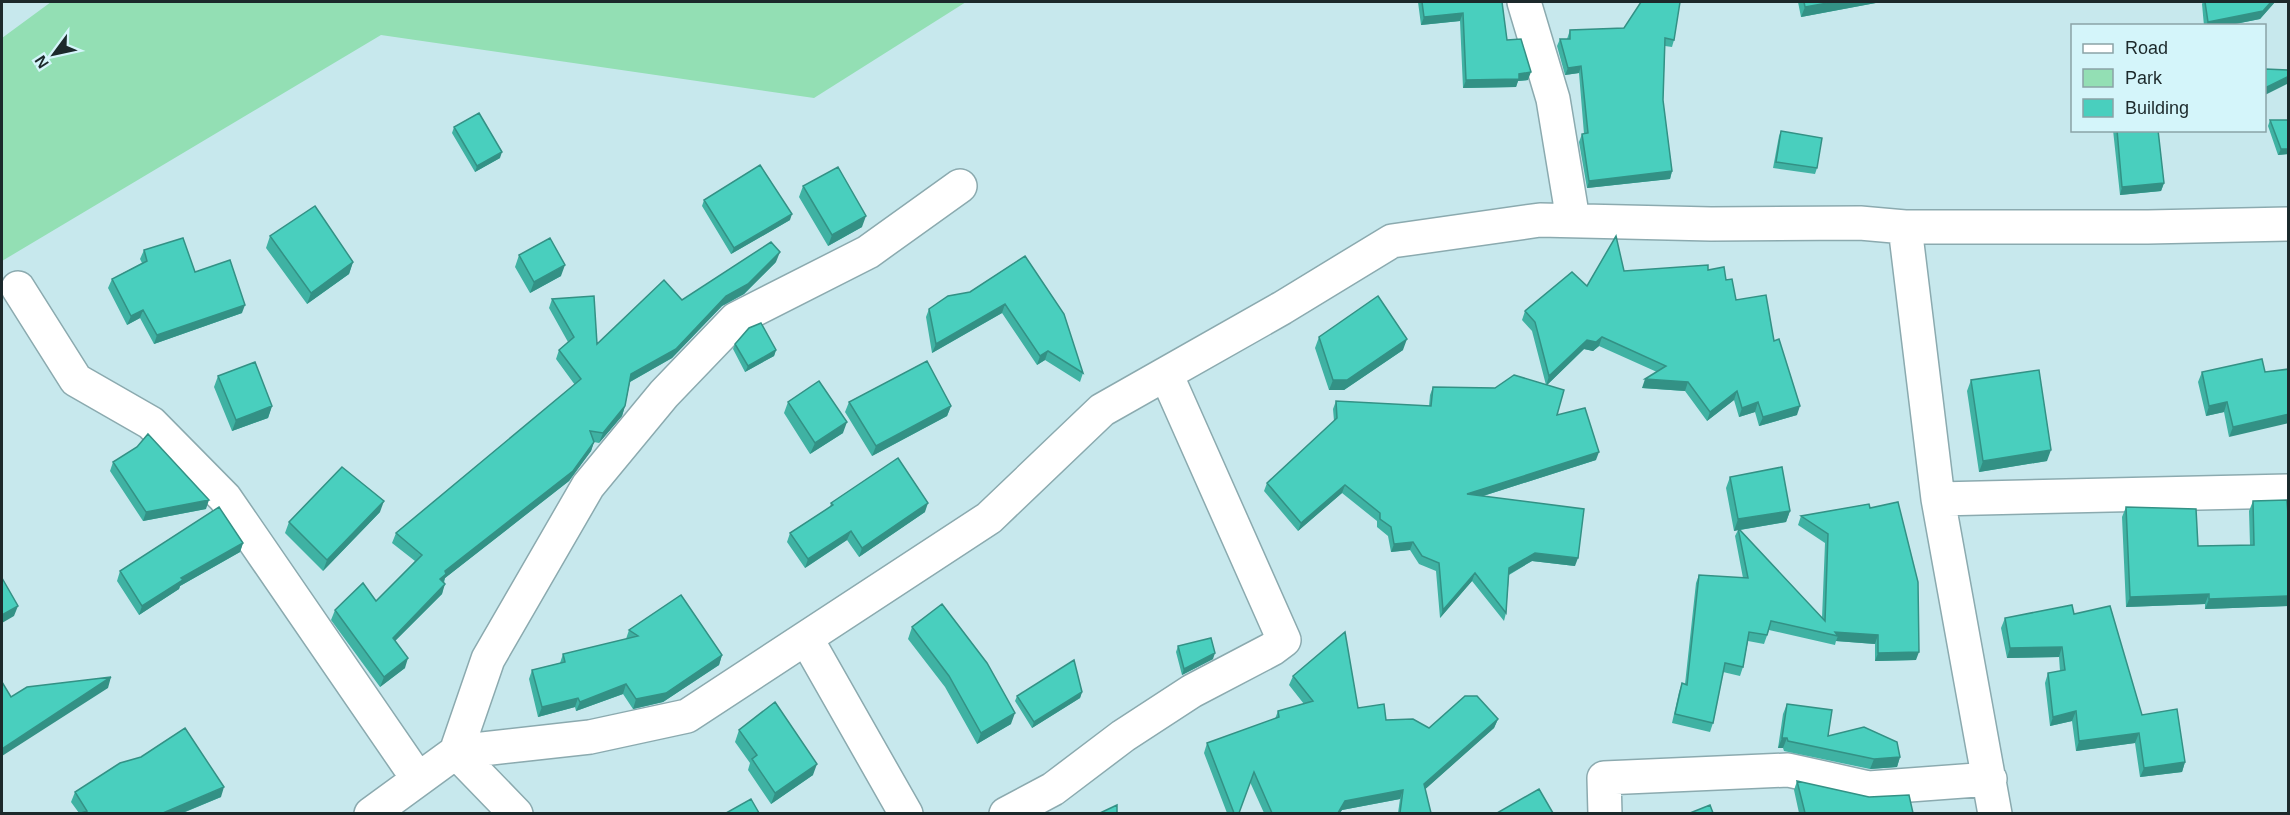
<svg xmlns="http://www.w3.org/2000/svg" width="2290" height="815" viewBox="0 0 2290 815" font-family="Helvetica,sans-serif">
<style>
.green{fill:#93dfb4}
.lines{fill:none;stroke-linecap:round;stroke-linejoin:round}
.minor-casing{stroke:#8baaaf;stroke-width:36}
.minor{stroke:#fff;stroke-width:33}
.wall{fill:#3fb2a3}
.shaded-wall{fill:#339185}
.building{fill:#49cfbe;stroke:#339185;stroke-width:1.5}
</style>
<rect width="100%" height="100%" fill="#c7e8ed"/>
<path class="green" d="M 51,2 L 966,2 L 814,98 L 381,35 L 2,261 L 2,38 Z"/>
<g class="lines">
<g class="minor-casing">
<path id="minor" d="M 1524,2 L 1553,99 L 1573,220
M 1905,227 L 1938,499 L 1995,814
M 18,288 L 76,380 L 151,423 L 225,498 L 418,779
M 1938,499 L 2288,491
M 806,638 L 906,814
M 456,752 L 488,659 L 588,486 L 664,394 L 736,319 L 868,252 L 960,186
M 456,752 L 516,814
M 371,814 L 456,752 L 590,737 L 687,716 L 989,518 L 1102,410 L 1282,308 L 1392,241 L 1540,220 L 1711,224 L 1860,223 L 1905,227 L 2148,227 L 2288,224
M 1006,814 L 1053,789 L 1123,736 L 1192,691 L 1272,649 L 1284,640 L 1166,374
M 1605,814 L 1604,778 L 1788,770 L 1869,788 L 1990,779"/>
</g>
<use href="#minor" class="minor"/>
</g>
<path class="wall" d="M 1418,2 L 1502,2 L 1507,40 L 1528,80 L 1518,81 L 1516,87 L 1463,88 L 1460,21 L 1421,25 Z
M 1798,2 L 1881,2 L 1801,17 Z
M 2203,2 L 2275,2 L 2260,19 L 2225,26 L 2204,26 L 2202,4 Z
M 1624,28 L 1674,40 L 1672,47 L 1665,46 L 1663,100 L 1672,171 L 1670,179 L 1587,188 L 1579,142 L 1582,134 L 1584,134 L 1579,73 L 1565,75 L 1557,46 L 1560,39 L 1567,39 L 1570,30 Z
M 2270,120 L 2289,154 L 2278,155 L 2268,126 Z
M 454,127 L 500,158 L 475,172 L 452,133 Z
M 2113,130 L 2158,130 L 2164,183 L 2161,191 L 2120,195 Z
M 1781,131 L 1817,168 L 1815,174 L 1773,168 L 1779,136 Z
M 803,186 L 862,227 L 828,246 L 799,197 Z
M 704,200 L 790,220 L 731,254 L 702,206 Z
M 270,236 L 353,262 L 349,274 L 307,304 L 266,248 Z
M 144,250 L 195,272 L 242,313 L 154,344 L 140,318 L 127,325 L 108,288 L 112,279 L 142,263 L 140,259 Z
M 519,255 L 561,276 L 530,293 L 515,267 Z
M 1025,256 L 1083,373 L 1080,382 L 1045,360 L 1037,365 L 1002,313 L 932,353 L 926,317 L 929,309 L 970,292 Z
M 776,262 L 744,294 L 722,306 L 672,358 L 630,382 L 625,406 L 622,416 L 599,443 L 594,442 L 591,451 L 569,481 L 445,578 L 442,594 L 395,641 L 405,668 L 380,687 L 331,620 L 335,610 L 376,601 L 415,561 L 392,543 L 396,533 L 575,385 L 556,359 L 559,350 L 568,342 L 549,308 L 552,299 L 597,344 L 682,300 Z
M 1708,270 L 1726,280 L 1736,300 L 1774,341 L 1797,415 L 1759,426 L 1755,412 L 1739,417 L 1734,400 L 1707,421 L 1685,391 L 1642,388 L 1657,372 L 1599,346 L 1593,351 L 1584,349 L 1547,385 L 1557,415 L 1596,460 L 1483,496 L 1575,566 L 1532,561 L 1509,575 L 1506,613 L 1504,621 L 1472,581 L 1440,618 L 1436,571 L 1419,564 L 1410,550 L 1391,552 L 1388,536 L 1377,527 L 1377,521 L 1342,493 L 1298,531 L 1264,491 L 1267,483 L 1334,421 L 1333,409 L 1336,401 L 1429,406 L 1430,395 L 1433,387 L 1495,388 L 1546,385 L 1532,331 L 1522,320 L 1525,311 L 1624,271 Z
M 1319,337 L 1403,350 L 1344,390 L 1329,390 L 1315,348 Z
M 735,344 L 776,350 L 774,356 L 745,372 L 733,349 Z
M 2202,372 L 2265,372 L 2229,437 L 2224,412 L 2206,416 L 2198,382 Z
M 218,376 L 272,406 L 268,418 L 232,431 L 214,387 Z
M 1971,380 L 2047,461 L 1979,472 L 1967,391 Z
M 788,402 L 843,433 L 810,454 L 784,413 Z
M 849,402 L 951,406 L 947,416 L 872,456 L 845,412 Z
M 113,462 L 206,509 L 143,521 L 110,471 Z
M 1730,477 L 1790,511 L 1786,522 L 1740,530 L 1822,618 L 1825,543 L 1798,525 L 1801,516 L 1869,504 L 1916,660 L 1875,661 L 1875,644 L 1836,641 L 1835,645 L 1769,630 L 1764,644 L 1748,641 L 1743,667 L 1740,676 L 1723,672 L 1713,723 L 1710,732 L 1672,723 L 1679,692 L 1682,683 L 1685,684 L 1696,583 L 1699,575 L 1743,578 L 1735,536 L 1738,530 L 1734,531 L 1726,488 Z
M 2253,501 L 2289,529 L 2289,604 L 2288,606 L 2205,609 L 2205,604 L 2126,607 L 2122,517 L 2126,507 L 2198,546 L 2250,545 L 2249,511 Z
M 831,503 L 925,512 L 859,557 L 847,540 L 805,568 L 787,542 L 790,533 L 830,507 Z
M 380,512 L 323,571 L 285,533 L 289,522 Z
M 243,543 L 240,552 L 180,586 L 179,589 L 139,615 L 117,581 L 120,571 Z
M 2074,614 L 2142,715 L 2185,762 L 2182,772 L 2140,777 L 2135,743 L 2076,751 L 2072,721 L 2050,726 L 2045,683 L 2048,673 L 2060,671 L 2059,657 L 2007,658 L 2001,628 L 2005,618 Z
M 912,627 L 1011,724 L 977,744 L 945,687 L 908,639 Z
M 629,630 L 722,655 L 719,665 L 663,702 L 633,709 L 623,694 L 576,711 L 575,707 L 538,717 L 529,679 L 532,670 L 560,663 L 563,654 L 626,639 Z
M 1178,646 L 1213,659 L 1182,675 L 1176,652 Z
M 1293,676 L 1358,708 L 1386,720 L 1429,728 L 1498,719 L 1494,728 L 1425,789 L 1431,813 L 1398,813 L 1400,799 L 1342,810 L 1340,813 L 1264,813 L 1250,782 L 1239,813 L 1227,813 L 1204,753 L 1207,743 L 1275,719 L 1278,711 L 1304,704 L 1289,685 Z
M 1082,692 L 1080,698 L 1032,728 L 1015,701 L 1017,696 Z
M 1787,704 L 1828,736 L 1900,757 L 1897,767 L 1870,769 L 1784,751 L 1783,748 L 1778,748 L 1783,714 Z
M 739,730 L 813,775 L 771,804 L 748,770 L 750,763 L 735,742 Z
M 1797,781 L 1913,813 L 1799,813 L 1794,790 Z
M 75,792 L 221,797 L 183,813 L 79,813 L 71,802 Z"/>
<path class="shaded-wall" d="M 1833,2 L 1881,2 L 1801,17 L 1805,7 Z
M 2271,2 L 2275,2 L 2260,19 L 2225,26 L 2206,26 L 2208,22 Z
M 1463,13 L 1460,21 L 1421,25 L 1424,17 Z
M 1581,66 L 1579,73 L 1565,75 L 1568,68 Z
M 1531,72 L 1528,80 L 1518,81 L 1516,87 L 1463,88 L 1466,80 Z
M 2289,76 L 2289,83 L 2265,95 L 2265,88 Z
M 2281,149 L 2289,149 L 2289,154 L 2278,155 Z
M 502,152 L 500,158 L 475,172 L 477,166 Z
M 1672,171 L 1670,179 L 1587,188 L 1589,181 Z
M 2164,183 L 2161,191 L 2120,195 L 2122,187 Z
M 792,214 L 790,220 L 731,254 L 734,248 Z
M 866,216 L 862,227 L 828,246 L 832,235 Z
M 780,252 L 776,262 L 744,294 L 722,306 L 672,358 L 628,383 L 631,374 Z
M 353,262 L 349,274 L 307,304 L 311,293 Z
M 565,265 L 561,276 L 530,293 L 534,282 Z
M 1005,304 L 1002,313 L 932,353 L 936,344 Z
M 245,305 L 242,313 L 154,344 L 157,335 Z
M 143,310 L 140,318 L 127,325 L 131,316 Z
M 1602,337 L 1599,346 L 1593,351 L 1584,349 L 1546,386 L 1549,376 L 1587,340 Z
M 1407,339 L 1403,350 L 1344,390 L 1329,390 L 1333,380 Z
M 776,350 L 774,356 L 745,372 L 748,366 Z
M 1048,351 L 1045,360 L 1037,365 L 1040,356 Z
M 1645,379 L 1688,382 L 1685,391 L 1642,388 Z
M 1737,391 L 1734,400 L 1707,421 L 1710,412 Z
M 1758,402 L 1755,412 L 1739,417 L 1742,408 Z
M 2227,402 L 2224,412 L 2206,416 L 2209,406 Z
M 272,406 L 268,418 L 232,431 L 236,420 Z
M 625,406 L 622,416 L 599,443 L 603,433 Z
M 951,406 L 947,416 L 872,456 L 876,446 Z
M 1800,406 L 1797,415 L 1759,426 L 1763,417 Z
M 2289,414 L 2289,423 L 2229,437 L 2233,427 Z
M 847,422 L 843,433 L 810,454 L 815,443 Z
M 594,442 L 591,451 L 569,481 L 445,578 L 443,583 L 440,579 L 445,571 Z
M 2051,450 L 2047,461 L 1979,472 L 1983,461 Z
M 1599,452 L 1596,460 L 1464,502 L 1467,494 Z
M 1345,485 L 1342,493 L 1298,531 L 1301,523 Z
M 209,500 L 206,509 L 143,521 L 146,512 Z
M 384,501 L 380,512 L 323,571 L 327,560 Z
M 928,503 L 925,512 L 859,557 L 862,548 Z
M 1790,511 L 1786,522 L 1739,530 L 1738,528 L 1738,530 L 1734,531 L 1738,519 Z
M 851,531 L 847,540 L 805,568 L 808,559 Z
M 1413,542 L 1410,550 L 1391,552 L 1394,544 Z
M 243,543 L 240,552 L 180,586 L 179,589 L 139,615 L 142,606 L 181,578 Z
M 1535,553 L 1578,558 L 1575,566 L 1532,561 L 1506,576 L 1509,568 Z
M 1475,573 L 1472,581 L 1440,618 L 1443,610 Z
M 445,584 L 442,594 L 389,647 L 393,638 Z
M 2209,594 L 2205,604 L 2126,607 L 2130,597 Z
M 2289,596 L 2288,606 L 2205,609 L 2209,599 Z
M 18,606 L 14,616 L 2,623 L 2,615 Z
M 1835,632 L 1878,635 L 1875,644 L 1836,641 L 1838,636 Z
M 2062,647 L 2059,657 L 2007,658 L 2010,648 Z
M 1919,652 L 1916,660 L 1875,661 L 1878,653 Z
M 1215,653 L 1213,659 L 1182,675 L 1184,669 Z
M 722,655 L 719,665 L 663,702 L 633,709 L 636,699 Z
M 408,658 L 405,668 L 380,687 L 384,677 Z
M 111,677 L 108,688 L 2,756 L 2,749 Z
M 626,684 L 623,694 L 576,711 L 580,702 Z
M 1082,692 L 1080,698 L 1032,728 L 1034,722 Z
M 578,698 L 575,707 L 538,717 L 542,707 Z
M 2076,711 L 2072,721 L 2050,726 L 2053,717 Z
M 1015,713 L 1011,724 L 977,744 L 981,733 Z
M 1498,719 L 1494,728 L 1421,793 L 1424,784 Z
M 2139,733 L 2135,743 L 2076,751 L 2079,741 Z
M 1782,738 L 1787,738 L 1783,748 L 1778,748 Z
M 1900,757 L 1897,767 L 1870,769 L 1874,759 Z
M 2185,762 L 2182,772 L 2140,777 L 2144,768 Z
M 817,764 L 813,775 L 771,804 L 775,793 Z
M 224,787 L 221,797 L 182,813 L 163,813 Z
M 1403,790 L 1400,799 L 1342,810 L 1340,813 L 1338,813 L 1345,801 Z"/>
<path class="building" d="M 1422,2 L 1502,2 L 1507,40 L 1521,39 L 1531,72 L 1519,74 L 1519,79 L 1466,80 L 1463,13 L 1424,17 Z
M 1641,2 L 1680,2 L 1674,40 L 1665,38 L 1663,100 L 1672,171 L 1589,181 L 1582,134 L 1588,133 L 1581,66 L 1568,68 L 1560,39 L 1570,39 L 1570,30 L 1624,28 Z
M 1804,2 L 1833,2 L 1805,7 Z
M 2205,2 L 2271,2 L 2263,11 L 2208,22 Z
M 2265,69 L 2289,70 L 2289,76 L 2265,88 Z
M 479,113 L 502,152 L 477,166 L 454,127 Z
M 2270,120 L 2289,120 L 2289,149 L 2281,149 Z
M 2117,130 L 2158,130 L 2164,183 L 2122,187 Z
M 1781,131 L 1822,138 L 1817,168 L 1776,162 Z
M 760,165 L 792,214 L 734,248 L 704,200 Z
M 838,167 L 866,216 L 832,235 L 803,186 Z
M 315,206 L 353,262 L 311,293 L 270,236 Z
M 1616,236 L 1624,271 L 1708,265 L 1708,270 L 1724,267 L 1726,280 L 1732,279 L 1736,300 L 1766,295 L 1774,341 L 1779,339 L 1800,406 L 1763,417 L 1758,402 L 1742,408 L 1737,391 L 1710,412 L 1688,382 L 1645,379 L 1666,366 L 1602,337 L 1596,342 L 1587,340 L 1549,376 L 1535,322 L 1525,311 L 1572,272 L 1587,286 Z
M 183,238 L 195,272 L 230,260 L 245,305 L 157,335 L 143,310 L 131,316 L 112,279 L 147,261 L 144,250 Z
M 550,238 L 565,265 L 534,282 L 519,255 Z
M 771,242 L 780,252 L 748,284 L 726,296 L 676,349 L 631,374 L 625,406 L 603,433 L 590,431 L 594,442 L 573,471 L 445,571 L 446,574 L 440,579 L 445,584 L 393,638 L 408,658 L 384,677 L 335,610 L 363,583 L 376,601 L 422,555 L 396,533 L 581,379 L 559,350 L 574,337 L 552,299 L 594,296 L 597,344 L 664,280 L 682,300 Z
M 1025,256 L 1064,314 L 1083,373 L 1048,351 L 1040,356 L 1005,304 L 936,344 L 929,309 L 948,296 L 970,292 Z
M 1378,296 L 1407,339 L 1347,380 L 1333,380 L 1319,337 Z
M 761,323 L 776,350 L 748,366 L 735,344 L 749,328 Z
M 2262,359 L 2265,372 L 2289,369 L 2289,414 L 2233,427 L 2227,402 L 2209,406 L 2202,372 Z
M 927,361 L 951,406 L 876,446 L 849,402 Z
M 255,362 L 272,406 L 236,420 L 218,376 Z
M 2039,370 L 2051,450 L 1983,461 L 1971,380 Z
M 1514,375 L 1564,390 L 1557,415 L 1585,408 L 1599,452 L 1467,494 L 1584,509 L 1578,558 L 1535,553 L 1509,568 L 1506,613 L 1475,573 L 1443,610 L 1439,563 L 1422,556 L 1413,542 L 1394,544 L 1391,527 L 1380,519 L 1380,513 L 1345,485 L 1301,523 L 1267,483 L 1337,418 L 1336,401 L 1431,406 L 1433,387 L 1495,388 Z
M 819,381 L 847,422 L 815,443 L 788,402 Z
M 148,434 L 209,500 L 146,512 L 113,462 L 137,447 Z
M 898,458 L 928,503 L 862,548 L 851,531 L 808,559 L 790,533 L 833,505 L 831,503 Z
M 342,467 L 384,501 L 327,560 L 289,522 Z
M 1782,467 L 1790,511 L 1738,519 L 1730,477 Z
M 2287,500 L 2289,529 L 2289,596 L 2209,599 L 2209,594 L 2130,597 L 2126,507 L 2196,509 L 2198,546 L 2254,545 L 2253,501 Z
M 1898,502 L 1918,582 L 1919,652 L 1878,653 L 1878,635 L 1835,632 L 1838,636 L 1771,621 L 1767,635 L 1749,632 L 1743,667 L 1725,663 L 1713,723 L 1675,714 L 1682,683 L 1687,685 L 1699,575 L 1748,578 L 1738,528 L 1825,621 L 1828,534 L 1801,516 L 1869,504 L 1870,508 Z
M 219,507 L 243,543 L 181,578 L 183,580 L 142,606 L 120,571 Z
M 2,578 L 18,606 L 2,615 Z
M 681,595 L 722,655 L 666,693 L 636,699 L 626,684 L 580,702 L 578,698 L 542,707 L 532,670 L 565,662 L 563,654 L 638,636 L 629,630 Z
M 942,604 L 987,663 L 1015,713 L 981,733 L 949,676 L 912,627 Z
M 2072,605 L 2074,614 L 2110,606 L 2142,715 L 2177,709 L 2185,762 L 2144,768 L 2139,733 L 2079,741 L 2076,711 L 2053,717 L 2048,673 L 2065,670 L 2062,647 L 2010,648 L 2005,618 Z
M 1345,632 L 1358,708 L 1384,704 L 1386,720 L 1413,719 L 1429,728 L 1465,696 L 1477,696 L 1498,719 L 1424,784 L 1431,813 L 1400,813 L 1403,790 L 1345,801 L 1338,813 L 1272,813 L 1254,772 L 1239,813 L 1234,813 L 1207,743 L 1279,717 L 1278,711 L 1313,701 L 1293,676 Z
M 1211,638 L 1215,653 L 1184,669 L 1178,646 Z
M 1074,660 L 1082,692 L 1034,722 L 1017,696 Z
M 111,677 L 2,749 L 2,682 L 11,697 L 27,687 Z
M 775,702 L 817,764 L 775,793 L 752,759 L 757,755 L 739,730 Z
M 1787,704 L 1832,710 L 1828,736 L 1864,727 L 1897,742 L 1900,757 L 1874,759 L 1788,741 L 1787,738 L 1782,738 Z
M 185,728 L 224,787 L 163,813 L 81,813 L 87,811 L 75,792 L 120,763 L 141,757 Z
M 1797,781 L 1869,797 L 1909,795 L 1913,813 L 1805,813 Z
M 1539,789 L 1553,813 L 1497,813 Z
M 751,799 L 759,813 L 726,813 Z
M 1117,805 L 1117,813 L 1100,813 Z
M 1710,805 L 1713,813 L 1690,813 Z"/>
<rect width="2290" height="815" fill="none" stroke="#1c292b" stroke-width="6"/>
<rect x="2071" y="24" width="195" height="108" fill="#d4f5fa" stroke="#8aa3a7" stroke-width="1.5"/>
<rect x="2083" y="44" width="30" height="9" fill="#ffffff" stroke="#8aa3a7" stroke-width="1.5"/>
<text x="2125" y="54" font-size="18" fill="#1c292b">Road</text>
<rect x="2083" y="69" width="30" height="18" fill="#93dfb4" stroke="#8aa3a7" stroke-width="1.5"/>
<text x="2125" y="84" font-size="18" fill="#1c292b">Park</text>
<rect x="2083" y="99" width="30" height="18" fill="#49cfbe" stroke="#8aa3a7" stroke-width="1.5"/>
<text x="2125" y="114" font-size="18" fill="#1c292b">Building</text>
<g transform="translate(54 54) rotate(237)" stroke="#d4f5fa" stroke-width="4.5" paint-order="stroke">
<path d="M0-4.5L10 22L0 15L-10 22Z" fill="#1c292b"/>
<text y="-9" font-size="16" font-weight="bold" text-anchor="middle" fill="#1c292b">N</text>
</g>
</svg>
